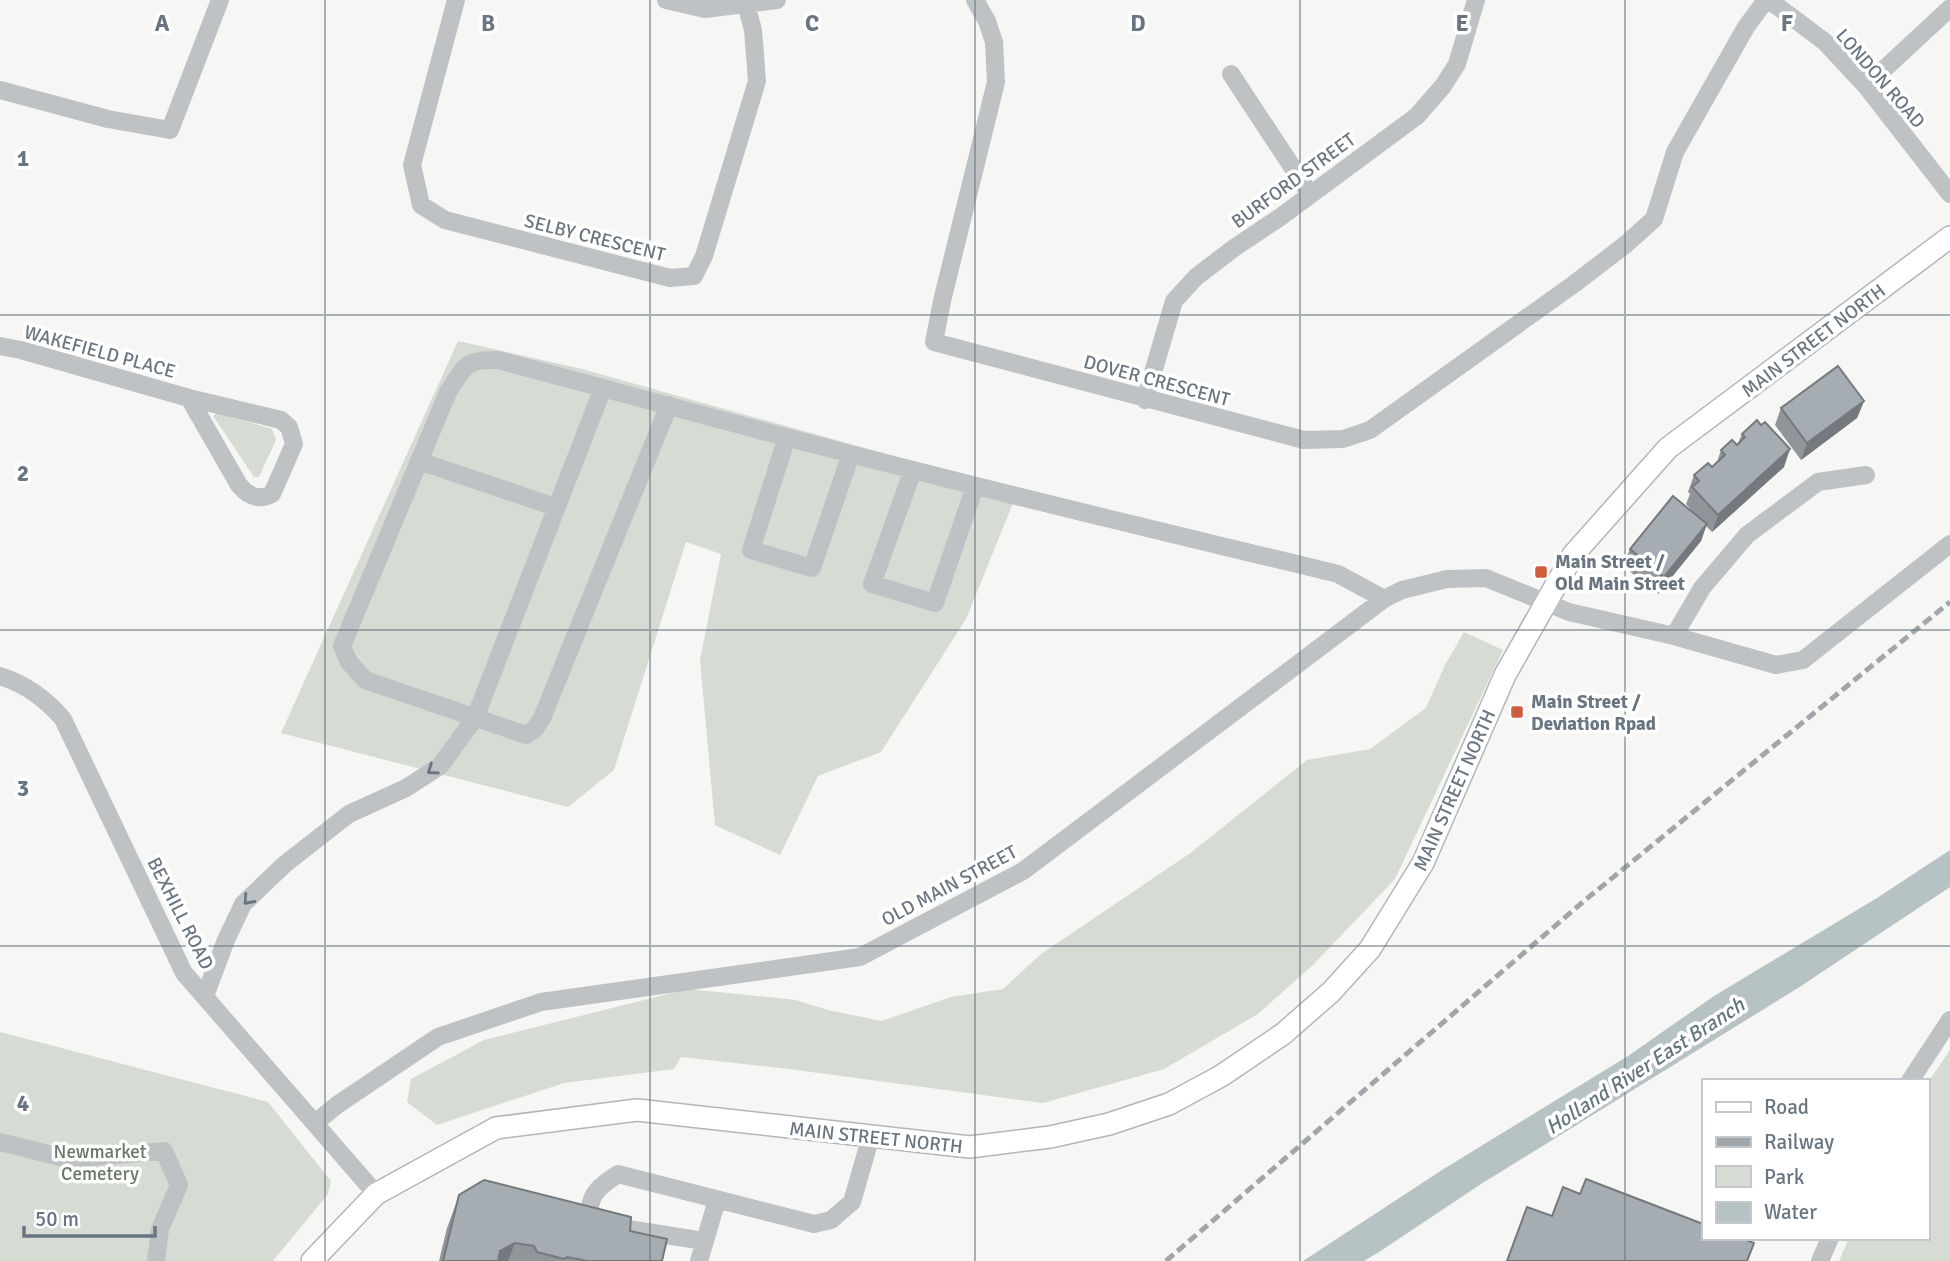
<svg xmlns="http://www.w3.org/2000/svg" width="1950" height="1261" viewBox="0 0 1950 1261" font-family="Signika,sans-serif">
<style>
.green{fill:#d6dbd3}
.water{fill:#b7c2c5}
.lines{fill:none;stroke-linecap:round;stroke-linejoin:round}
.major-casing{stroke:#b2b6b9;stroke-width:24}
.minor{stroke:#bec2c5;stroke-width:18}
.major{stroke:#fff;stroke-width:21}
.rail{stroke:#a0a6aa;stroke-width:5;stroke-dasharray:10 5;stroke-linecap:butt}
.wall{fill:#8f9599}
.shaded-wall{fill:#74797d}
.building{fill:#a6adb2;stroke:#74797d;stroke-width:2}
.oneway{stroke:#697681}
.grid{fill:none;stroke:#697681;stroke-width:2;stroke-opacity:0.55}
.poi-dot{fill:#cf5d3b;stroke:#fff;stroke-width:2.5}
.labels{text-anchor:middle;stroke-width:7;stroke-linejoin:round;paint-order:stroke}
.street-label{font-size:19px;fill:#697681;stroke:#fff}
.poi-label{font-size:19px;font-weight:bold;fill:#697681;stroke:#fff;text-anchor:start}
.park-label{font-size:19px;fill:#6a7967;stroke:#fff}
.water-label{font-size:21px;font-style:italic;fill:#64777d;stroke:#fff}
.grid-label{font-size:23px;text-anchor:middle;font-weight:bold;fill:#697681;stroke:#fff;stroke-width:7;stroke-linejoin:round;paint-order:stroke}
</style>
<rect width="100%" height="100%" fill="#f6f6f4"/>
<path class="green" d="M 458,341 L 582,369 L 1018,491 L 966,619 L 881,752 L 818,776 L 780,855 L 715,825 L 700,660 L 721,554 L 686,542 L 614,770 L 568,807 L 281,733 Z
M 217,413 L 272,429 L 276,440 L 259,477 L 254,477 L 213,416 Z
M 1464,632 L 1503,650 L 1395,879 L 1313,965 L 1258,1014 L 1164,1069 L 1043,1103 L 789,1069 L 681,1057 L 674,1069 L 564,1083 L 437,1125 L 407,1102 L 411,1079 L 484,1040 L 688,989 L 796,1000 L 828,1010 L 882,1021 L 951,997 L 1003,989 L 1041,954 L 1189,854 L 1307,760 L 1370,749 L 1426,708 L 1445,665 Z
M 0,1032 L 268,1102 L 331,1181 L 328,1194 L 273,1261 L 0,1261 Z
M 1950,1050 L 1950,1261 L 1839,1261 L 1849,1238 L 1927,1238 L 1927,1084 Z"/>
<path class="water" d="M 1950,850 L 1950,887 L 1798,988 L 1481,1184 L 1379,1252 L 1364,1261 L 1303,1261 L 1442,1170 L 1628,1056 L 1714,996 L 1877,898 Z"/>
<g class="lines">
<g class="major-casing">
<path id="major" d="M 312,1261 L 376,1194 L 496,1128 L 637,1110 L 970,1147 L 1050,1137 L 1109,1124 L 1169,1104 L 1221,1076 L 1283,1034 L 1331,992 L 1370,949 L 1423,863 L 1505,675 L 1573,555 L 1668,448 L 1950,237"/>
</g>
<path class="minor" d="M 456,0 L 412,165 L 421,205 L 445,220 L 670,278 L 694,276 L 704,256 L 757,81 L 753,30 L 746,4
M 666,0 L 705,9 L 777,0
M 975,0 L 987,21 L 994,42 L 996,82 L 942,301 L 934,342 L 1304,440 L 1343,439 L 1370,430 L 1574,284 L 1625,245 L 1654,219 L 1675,152 L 1746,27 L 1766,0
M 1769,0 L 1825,42 L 1866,86 L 1950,194
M 1231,74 L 1310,194
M 1866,86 L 1950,8
M 0,90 L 108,119 L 170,130 L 220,0
M 0,346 L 21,350 L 189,398 L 281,420 L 289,427 L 294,444 L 272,494 C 258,501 248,496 239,485 L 189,398
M 1145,400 L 1174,301 L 1196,277 L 1234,248 L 1279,218 L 1417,116 L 1443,86 L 1457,64 L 1476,0
M 669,405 L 542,718 L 535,729 L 526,735 L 365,680 L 349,662 L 342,646 L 448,392 C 465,366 465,359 498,360 C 637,397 777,436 917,471 C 1057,507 1198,540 1338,574 L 1384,599
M 787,437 L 751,550 L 812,568 L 851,454
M 419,461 L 555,507
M 913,470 L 872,584 L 935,603 L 975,486
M 1674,636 L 1702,588 L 1747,535 L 1818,482 L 1866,475
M 0,676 C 26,684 45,698 63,719 L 184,973 L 376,1194
M 205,996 L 226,940 L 243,904 L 285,864 L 349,814 L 406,788 L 440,766 L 475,718 L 603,388
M 1910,1081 L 1950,1020
M 315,1123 L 337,1105 L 438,1037 L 541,1002 L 860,957 L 1023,871 L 1384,599 L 1402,590 L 1447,579 L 1486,578 L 1569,612 L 1674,636 L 1776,665 L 1803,660 L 1950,544
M 0,1142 L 68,1159 L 164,1151 L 179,1185 L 160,1229 L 156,1261
M 704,1241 L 590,1223 C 587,1195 597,1188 618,1174 L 814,1224 L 831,1220 L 852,1202 L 871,1136
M 699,1261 L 717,1200
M 1820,1261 L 1830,1238"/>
<use href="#major" class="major"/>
<path class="rail" d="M 1166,1261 L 1584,901 L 1950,602"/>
</g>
<path class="wall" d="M 1864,401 L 1857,418 L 1801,460 L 1775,425 L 1781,408 Z
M 1742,434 L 1784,467 L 1712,532 L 1706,526 L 1701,541 L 1658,594 L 1623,566 L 1630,549 L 1696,515 L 1686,504 L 1690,494 L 1688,492 L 1694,475 L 1712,467 L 1717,462 L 1721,450 L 1737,445 L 1738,443 Z
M 459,1195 L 630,1231 L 662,1261 L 439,1261 L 447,1228 Z"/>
<path class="shaded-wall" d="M 1864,401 L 1857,418 L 1801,460 L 1807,443 Z
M 1790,449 L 1784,467 L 1712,532 L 1718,515 Z
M 1707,524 L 1701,541 L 1658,594 L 1664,577 Z
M 515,1243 L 508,1261 L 496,1261 L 500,1251 Z"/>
<path class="building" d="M 1838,366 L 1864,401 L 1807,443 L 1781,408 Z
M 1757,420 L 1761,425 L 1765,422 L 1790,449 L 1718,515 L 1692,487 L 1699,481 L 1694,475 L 1708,463 L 1712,467 L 1725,455 L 1721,450 L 1732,440 L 1737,445 L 1745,437 L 1742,434 Z
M 1673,496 L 1707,524 L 1664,577 L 1630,549 Z
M 1586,1179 L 1703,1224 L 1703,1238 L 1741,1238 L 1754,1243 L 1747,1261 L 1507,1261 L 1527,1207 L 1552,1216 L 1563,1187 L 1580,1194 Z
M 484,1180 L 631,1217 L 630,1231 L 667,1239 L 662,1261 L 588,1261 L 567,1257 L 564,1259 L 537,1252 L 534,1246 L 515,1243 L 500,1251 L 498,1261 L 443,1261 L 459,1195 Z"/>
<defs><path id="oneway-chevron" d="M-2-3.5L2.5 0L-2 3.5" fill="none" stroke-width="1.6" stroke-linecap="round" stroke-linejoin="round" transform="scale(1.75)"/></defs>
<g class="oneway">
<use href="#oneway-chevron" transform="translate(432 770) rotate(145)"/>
<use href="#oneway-chevron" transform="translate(248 900) rotate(132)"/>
</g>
<path class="grid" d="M 325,0 L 325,1261M 650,0 L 650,1261M 975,0 L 975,1261M 1300,0 L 1300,1261M 1625,0 L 1625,1261M 0,315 L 1950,315M 0,630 L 1950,630M 0,946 L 1950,946"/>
<g class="poi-dot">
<rect x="1534" y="565" width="14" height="14" rx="3.5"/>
<rect x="1510" y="705" width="14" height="14" rx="3.5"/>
</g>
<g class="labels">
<g class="street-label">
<text transform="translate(1881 78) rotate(49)" y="7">LONDON ROAD</text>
<text transform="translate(1293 180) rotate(-36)" y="7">BURFORD STREET</text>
<text transform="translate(595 237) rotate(14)" y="7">SELBY CRESCENT</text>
<text transform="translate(1813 340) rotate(-37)" y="7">MAIN STREET NORTH</text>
<text transform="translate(100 351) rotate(15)" y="7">WAKEFIELD PLACE</text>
<text transform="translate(1157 380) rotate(15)" y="7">DOVER CRESCENT</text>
<text transform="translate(1454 790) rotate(-66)" y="7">MAIN STREET NORTH</text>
<text transform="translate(949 885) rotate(-28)" y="7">OLD MAIN STREET</text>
<text transform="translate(181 913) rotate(63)" y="7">BEXHILL ROAD</text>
<text transform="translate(876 1137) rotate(6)" y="7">MAIN STREET NORTH</text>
</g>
<g class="poi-label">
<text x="1555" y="568">Main Street /<tspan x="1555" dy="22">Old Main Street</tspan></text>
<text x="1531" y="708">Main Street /<tspan x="1531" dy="22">Deviation Rpad</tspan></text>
</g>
<g class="park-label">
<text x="100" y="1158">Newmarket<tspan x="100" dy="22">Cemetery</tspan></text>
</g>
<g class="water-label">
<text transform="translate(1645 1066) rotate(-33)" y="7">Holland River East Branch</text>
</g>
</g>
<g class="grid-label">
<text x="162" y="31">A</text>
<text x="488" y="31">B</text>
<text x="812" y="31">C</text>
<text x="1138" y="31">D</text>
<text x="1462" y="31">E</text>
<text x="1787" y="31">F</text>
<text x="23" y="166">1</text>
<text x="23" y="481">2</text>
<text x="23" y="796">3</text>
<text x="23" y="1111">4</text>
</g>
<rect x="1702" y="1079" width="228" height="161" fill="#ffffff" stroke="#c3c8cd" stroke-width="2"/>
<rect x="1716" y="1102" width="35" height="10" fill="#ffffff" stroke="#c3c8cd" stroke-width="2"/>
<text x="1764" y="1114" font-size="21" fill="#697681">Road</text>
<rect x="1716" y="1137" width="35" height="10" fill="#a0a6aa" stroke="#c3c8cd" stroke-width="2"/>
<text x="1764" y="1149" font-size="21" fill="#697681">Railway</text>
<rect x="1716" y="1166" width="35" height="21" fill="#d6dbd3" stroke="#c3c8cd" stroke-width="2"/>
<text x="1764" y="1184" font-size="21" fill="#697681">Park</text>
<rect x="1716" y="1202" width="35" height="21" fill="#b7c2c5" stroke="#c3c8cd" stroke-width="2"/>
<text x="1764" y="1219" font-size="21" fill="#697681">Water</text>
<path d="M24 1226v10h131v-10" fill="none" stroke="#697681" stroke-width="3.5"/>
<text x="35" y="1226" font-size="21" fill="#697681" stroke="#ffffff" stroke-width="5" paint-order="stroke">50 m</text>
</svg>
